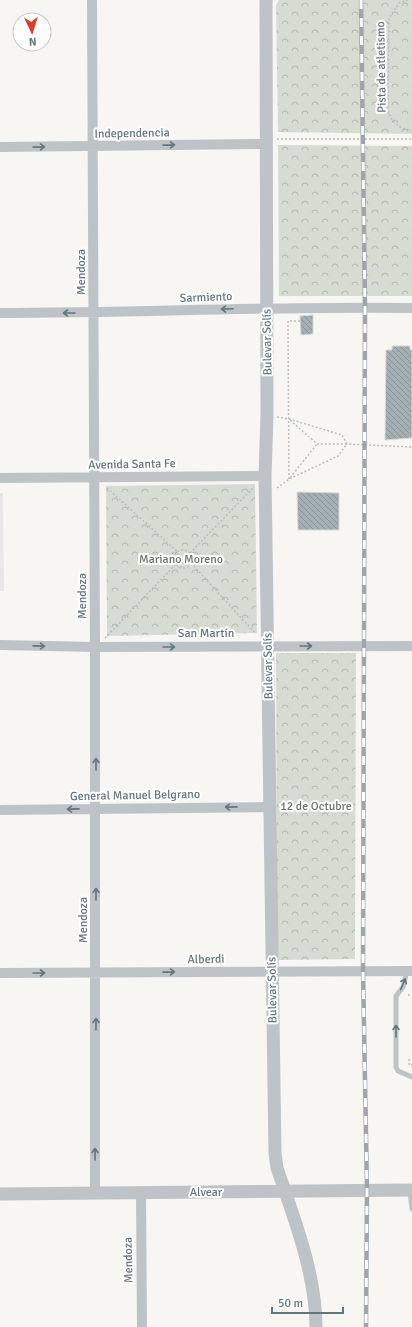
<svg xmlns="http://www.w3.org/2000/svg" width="412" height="1327" viewBox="0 0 412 1327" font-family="Signika,sans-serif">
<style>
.built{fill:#e7e8e7}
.park{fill:url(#park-crowns)}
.building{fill:url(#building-back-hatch);stroke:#d8d8d6}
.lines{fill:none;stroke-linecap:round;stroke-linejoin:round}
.path{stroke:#babdbf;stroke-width:1.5;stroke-dasharray:2 2;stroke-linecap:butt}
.service{stroke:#bdc3c6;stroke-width:5}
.minor{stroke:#bdc3c6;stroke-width:10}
.tertiary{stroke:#bdc3c6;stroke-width:13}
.rail-casing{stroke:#9da6aa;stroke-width:4.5}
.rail{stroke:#fff;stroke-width:3;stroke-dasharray:9;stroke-linecap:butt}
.oneway{stroke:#62767e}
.labels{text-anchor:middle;stroke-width:4;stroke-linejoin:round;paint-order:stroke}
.street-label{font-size:12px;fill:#62767e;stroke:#fff}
.park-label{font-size:12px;fill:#687661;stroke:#fff}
</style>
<defs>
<pattern id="park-crowns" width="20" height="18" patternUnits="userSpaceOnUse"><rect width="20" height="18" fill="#d7dcd3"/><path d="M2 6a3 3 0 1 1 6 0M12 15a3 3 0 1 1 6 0" fill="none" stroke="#b2b7b0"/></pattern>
<pattern id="building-back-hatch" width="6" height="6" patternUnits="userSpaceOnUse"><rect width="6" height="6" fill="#a4afb3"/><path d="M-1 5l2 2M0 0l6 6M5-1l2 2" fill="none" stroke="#899397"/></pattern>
</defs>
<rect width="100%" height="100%" fill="#f7f6f3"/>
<path class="built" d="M 0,493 L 3,493 L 4,591 L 0,591 Z"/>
<path class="park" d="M 279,0 L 412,0 L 412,134 L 278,132 L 276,5 Z
M 278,145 L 412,146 L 412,296 L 279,296 Z
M 255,484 L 257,633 L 107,636 L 106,486 Z
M 276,653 L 356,653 L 355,959 L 277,960 Z"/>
<path class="building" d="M 313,315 L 313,334 L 301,335 L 300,316 Z
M 392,346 L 410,346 L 410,350 L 412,350 L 412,438 L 385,440 L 386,350 L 392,350 Z
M 297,492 L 339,493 L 339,530 L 298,530 Z"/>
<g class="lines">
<path class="path" d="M 408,0 L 399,3 L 389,18 L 388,109 C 390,121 399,130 412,130
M 277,139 L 412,139
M 300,321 L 288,321 L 289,479 L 317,444
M 277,417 L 289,419 L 342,435 L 347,444 L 412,447
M 290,420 L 317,444 L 347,444
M 107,488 L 178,552
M 277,488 L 289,479 L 338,456 L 347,444
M174 559a9 9 0 1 1 18 0a9 9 0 1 1-18 0Z
M 190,553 L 254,487
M 191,563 L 256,634
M 105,638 L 176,564
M 408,995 L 412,995
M 409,1059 L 409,1065 L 412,1065"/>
<path class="service" d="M 407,971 L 403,987 L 396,996 L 396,1067 L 398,1071 L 412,1077
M 410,1191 L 412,1209"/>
<path class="minor" d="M 92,0 L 95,647 L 95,1193
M 0,147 L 265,144
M 0,313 C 137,313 275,306 412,308
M 0,478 L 265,476
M 0,645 L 95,647 L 412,646
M 0,810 L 270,807
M 0,973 L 412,971
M 141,1192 L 142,1327"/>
<path class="tertiary" d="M 266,0 L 267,416 L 265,476 L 275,1153 L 277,1168 C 294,1218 316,1274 316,1327
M 0,1194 L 412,1190"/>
<g class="rail-casing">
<path id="rail" d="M 361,0 L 365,307 L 363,971 L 367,1190 L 366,1327"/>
</g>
<use href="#rail" class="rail"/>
</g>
<defs><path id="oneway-shaft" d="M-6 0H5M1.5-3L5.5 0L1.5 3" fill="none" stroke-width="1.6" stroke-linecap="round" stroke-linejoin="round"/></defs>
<g class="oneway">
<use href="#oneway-shaft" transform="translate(169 145) rotate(-1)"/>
<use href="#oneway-shaft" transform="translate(39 147) rotate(-1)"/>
<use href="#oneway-shaft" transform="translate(227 309) rotate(178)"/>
<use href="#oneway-shaft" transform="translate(69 313) rotate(-180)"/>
<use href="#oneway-shaft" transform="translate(39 646) rotate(1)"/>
<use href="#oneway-shaft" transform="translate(306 646)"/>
<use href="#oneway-shaft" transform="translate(169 647)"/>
<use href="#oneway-shaft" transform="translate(96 764) rotate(-90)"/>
<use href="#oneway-shaft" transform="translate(231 807) rotate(179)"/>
<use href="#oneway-shaft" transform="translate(73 809) rotate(179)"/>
<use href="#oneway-shaft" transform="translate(96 894) rotate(-90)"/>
<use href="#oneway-shaft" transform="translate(169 972) rotate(-1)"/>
<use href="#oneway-shaft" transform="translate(39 973)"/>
<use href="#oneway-shaft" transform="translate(403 984) rotate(-67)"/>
<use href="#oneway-shaft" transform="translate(96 1024) rotate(-90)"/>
<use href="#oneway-shaft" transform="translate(396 1031) rotate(-90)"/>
<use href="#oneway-shaft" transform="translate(95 1154) rotate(-90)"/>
</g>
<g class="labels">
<g class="street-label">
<text transform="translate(381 67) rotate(-91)" y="4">Pista de atletismo</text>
<text transform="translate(132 133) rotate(-1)" y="4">Independencia</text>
<text transform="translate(81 272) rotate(-90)" y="4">Mendoza</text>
<text transform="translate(206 297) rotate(-2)" y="4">Sarmiento</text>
<text transform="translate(267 342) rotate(-91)" y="4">Bulevar Solís</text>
<text transform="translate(132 464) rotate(-1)" y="4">Avenida Santa Fe</text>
<text transform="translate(82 596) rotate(-90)" y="4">Mendoza</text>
<text x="206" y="637">San Martín</text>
<text transform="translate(268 666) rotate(-91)" y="4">Bulevar Solís</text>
<text transform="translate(135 795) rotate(-1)" y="4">General Manuel Belgrano</text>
<text transform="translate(83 920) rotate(-90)" y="4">Mendoza</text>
<text transform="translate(206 959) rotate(-1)" y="4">Alberdi</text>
<text transform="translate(272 990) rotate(-91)" y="4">Bulevar Solís</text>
<text x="206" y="1196">Alvear</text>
<text transform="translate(128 1260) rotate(-91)" y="4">Mendoza</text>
</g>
<g class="park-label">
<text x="181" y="563">Mariano Moreno</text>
<text x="316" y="810">12 de Octubre</text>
</g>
</g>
<g transform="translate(32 32) rotate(176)"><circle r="19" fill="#ffffff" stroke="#c0c8cb"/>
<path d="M0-3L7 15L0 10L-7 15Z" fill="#e13829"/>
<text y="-6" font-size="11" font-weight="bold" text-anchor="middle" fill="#62767e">N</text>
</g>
<path d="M272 1307v6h71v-6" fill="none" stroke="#62767e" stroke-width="2"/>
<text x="278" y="1307" font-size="12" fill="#62767e" stroke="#ffffff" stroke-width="3" paint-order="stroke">50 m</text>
</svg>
